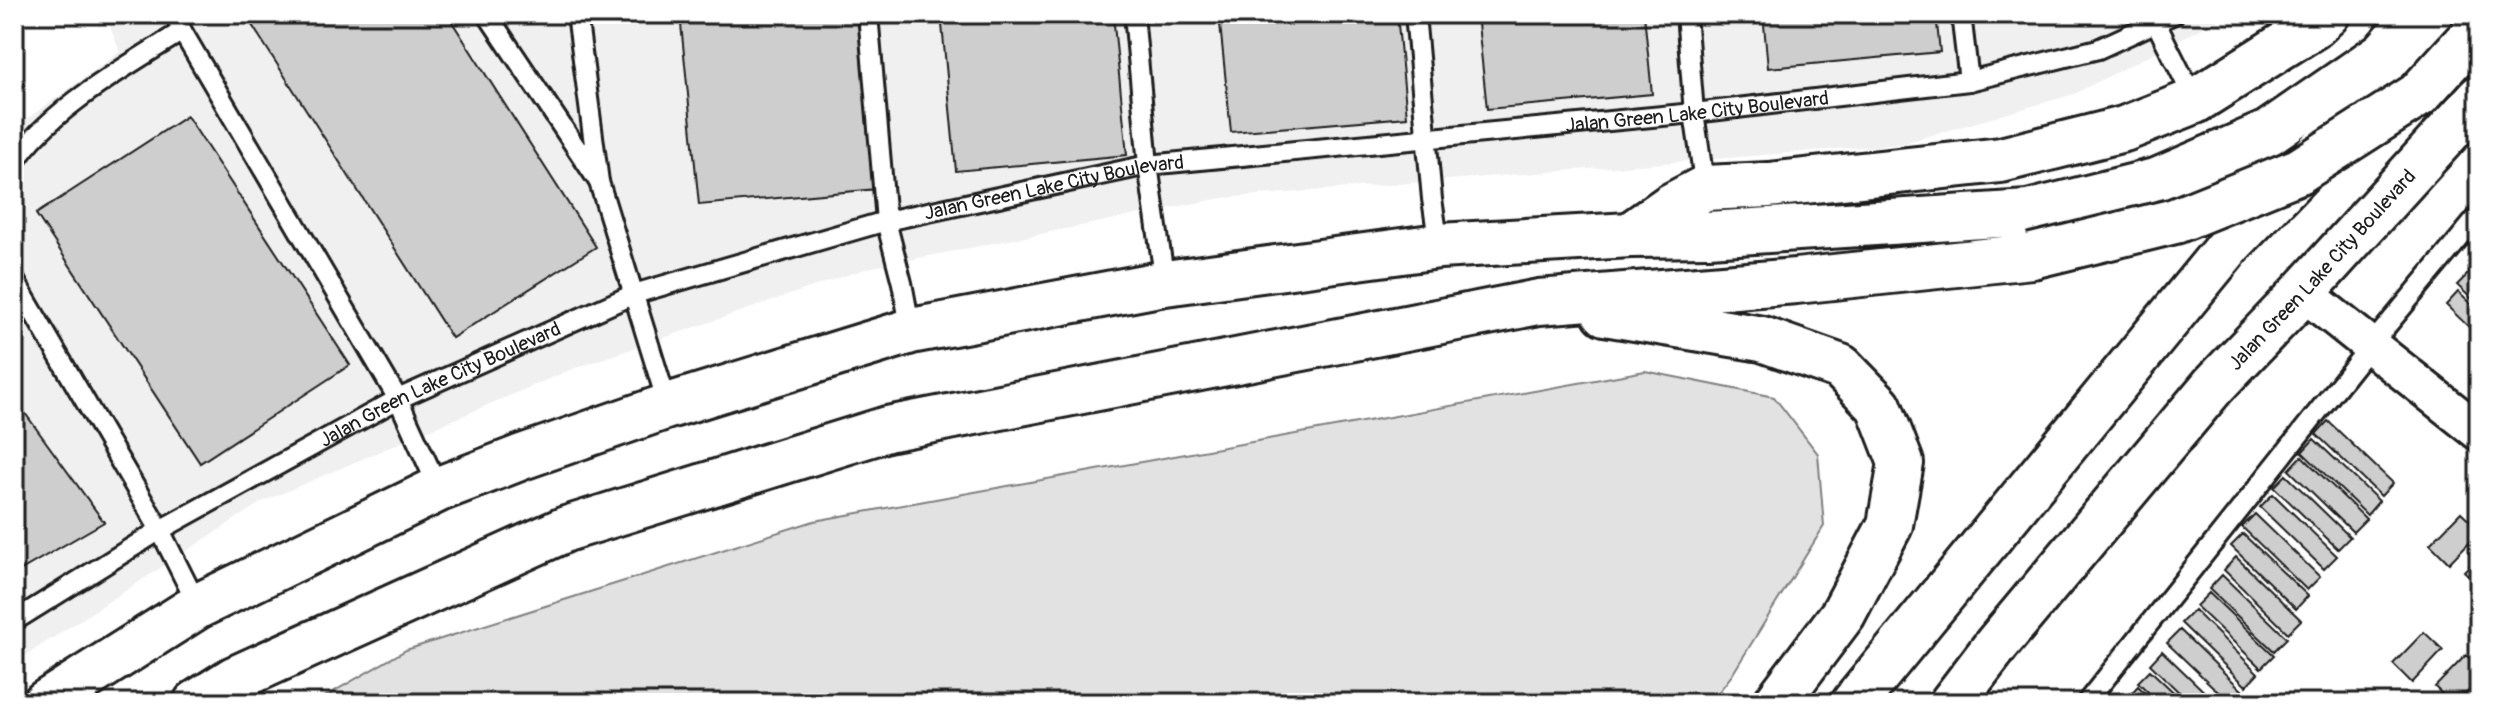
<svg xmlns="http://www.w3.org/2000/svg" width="2493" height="717" viewBox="0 0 2493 717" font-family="Pangolin,sans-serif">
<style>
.built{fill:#f0f0f0}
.green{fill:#e2e2e2;stroke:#7f7f7f;stroke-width:2}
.building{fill:#cecece;stroke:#1c1c1c;stroke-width:2}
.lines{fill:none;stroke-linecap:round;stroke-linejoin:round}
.lane-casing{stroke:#1c1c1c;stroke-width:24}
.street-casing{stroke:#1c1c1c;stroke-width:42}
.secondary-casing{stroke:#1c1c1c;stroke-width:50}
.primary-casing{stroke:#1c1c1c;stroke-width:50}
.lane{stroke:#fff;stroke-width:18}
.street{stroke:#fff;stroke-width:36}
.secondary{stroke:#fff;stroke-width:44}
.primary{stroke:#fff;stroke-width:44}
.primary-bridge-casing{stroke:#1c1c1c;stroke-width:50;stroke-linecap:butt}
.primary-bridge{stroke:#fff;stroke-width:44}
.labels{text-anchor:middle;stroke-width:6;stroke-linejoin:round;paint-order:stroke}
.street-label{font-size:20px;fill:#1c1c1c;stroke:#fff}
</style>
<rect width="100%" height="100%" fill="#fff"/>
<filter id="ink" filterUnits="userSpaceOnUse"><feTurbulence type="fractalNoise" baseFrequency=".0125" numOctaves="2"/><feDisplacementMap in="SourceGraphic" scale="16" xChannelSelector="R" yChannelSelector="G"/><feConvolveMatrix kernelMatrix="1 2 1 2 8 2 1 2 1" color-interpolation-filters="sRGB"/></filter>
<g filter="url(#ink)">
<path class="built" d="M 105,14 L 2229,14 L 2074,94 L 1901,144 L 1222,198 L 868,268 L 567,371 L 262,502 L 14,663 L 14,128 L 120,52 Z"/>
<path class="green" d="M 1645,371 L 1774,397 L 1818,454 L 1824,526 L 1732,675 L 1710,703 L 314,703 L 406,650 L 814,521 Z"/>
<path class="building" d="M 245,14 L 447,14 L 596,247 L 452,338 Z
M 680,14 L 860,14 L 877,189 L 699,205 Z
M 941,14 L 1113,14 L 1127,155 L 956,171 Z
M 1219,14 L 1397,14 L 1407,117 L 1231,132 Z
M 1477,14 L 1644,14 L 1652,94 L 1487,109 Z
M 1763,14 L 1936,14 L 1940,52 L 1768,68 Z
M 187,116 L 350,365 L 200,463 L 36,214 Z
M 2470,272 L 2479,281 L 2479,306 L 2457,285 Z
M 2458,292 L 2479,312 L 2479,337 L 2446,305 Z
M 17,402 L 104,522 L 14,574 L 14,403 Z
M 2328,421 L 2393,483 L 2381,496 L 2316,434 Z
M 2314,439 L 2379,501 L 2367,515 L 2302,452 Z
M 2302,456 L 2366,519 L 2353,532 L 2289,470 Z
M 2286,475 L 2350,537 L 2338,549 L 2274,487 Z
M 2273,494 L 2337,556 L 2324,569 L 2260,507 Z
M 2461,512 L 2479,529 L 2479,532 L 2449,563 L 2430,544 Z
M 2255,514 L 2320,577 L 2307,590 L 2242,527 Z
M 2243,534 L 2308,596 L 2296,609 L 2231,546 Z
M 2479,556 L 2479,586 L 2464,571 Z
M 2236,557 L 2301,620 L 2288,633 L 2224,570 Z
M 2222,575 L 2287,638 L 2274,651 L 2209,589 Z
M 2209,593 L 2274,655 L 2261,668 L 2196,606 Z
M 2194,610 L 2258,673 L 2246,686 L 2181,623 Z
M 2180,630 L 2245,693 L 2235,703 L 2230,703 L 2167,643 Z
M 2424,632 L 2443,650 L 2412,683 L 2393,664 Z
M 2162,651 L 2216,703 L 2190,703 L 2150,664 Z
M 2466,655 L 2479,667 L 2479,680 L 2457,703 L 2451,703 L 2435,687 Z
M 2150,670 L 2185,703 L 2159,703 L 2138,682 Z
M 2138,686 L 2155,703 L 2128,703 L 2125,700 Z"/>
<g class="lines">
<g class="lane-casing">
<g id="lane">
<path d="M 175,14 L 182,31 L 398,399 L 439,489"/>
<path d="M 487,14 L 599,182 L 577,14"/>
<path d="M 868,14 L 886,221 L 902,283 L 911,331"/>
<path d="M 1134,14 L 1148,165 L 1165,283"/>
<path d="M 1415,14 L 1432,199 L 1439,246"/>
<path d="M 1686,14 L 1694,113 L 1705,188"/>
<path d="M 1961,14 L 1969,81"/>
<path d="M 2142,14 L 2156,23 L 2195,101"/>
<path d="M 14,163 C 50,108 128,66 182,31"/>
<path d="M 599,182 L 668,406"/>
<path d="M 14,279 L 160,530 L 198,606"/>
<path id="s1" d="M 14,621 L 160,530 L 398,399 L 634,294 L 886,221 L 1148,165 L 1694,113 L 1969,81 L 2098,49 L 2174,14"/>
<path d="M 2086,703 L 2370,346 L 2479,215"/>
</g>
</g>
<g class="street-casing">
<path id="street" d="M 2303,292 L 2479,432"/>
</g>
<g class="secondary-casing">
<g id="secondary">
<path d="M 1854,703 L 2230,244 L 2452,14"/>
<path id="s2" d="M 1952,703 L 1997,644 L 2213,386 L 2303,292 L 2479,98"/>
</g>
</g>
<g class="primary-casing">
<path id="primary" d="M 1630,235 L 1671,206 L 1705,188 L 1769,185 L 2001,160 L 2124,129 L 2195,101 L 2314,26 L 2327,14
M 1605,313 L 1762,339 L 1841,367 L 1879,406 L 1901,463 L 1890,525 L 1843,614 L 1776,703
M 45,703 L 198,606 L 439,489 L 522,457 L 668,406 L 911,331 L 1165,283 L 1439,246 L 1630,235 L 1708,234 L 2028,213 L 2159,180 L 2268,133 L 2384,53 L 2419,14
M 196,703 L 234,679 L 566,529 L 887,429 L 1539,302 L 1796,281 L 2032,256"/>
</g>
<use href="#lane" class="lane"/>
<use href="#street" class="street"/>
<use href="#secondary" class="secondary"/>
<use href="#primary" class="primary"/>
<g class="primary-bridge-casing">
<path id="primary-bridge" d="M 2032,256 L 2175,221 L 2299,171 L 2418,95 L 2479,28"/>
</g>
<use href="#primary-bridge" class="primary-bridge"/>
</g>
</g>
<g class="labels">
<g class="street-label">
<text dy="7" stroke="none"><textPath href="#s1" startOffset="1784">Jalan Green Lake City Boulevard</textPath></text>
<text dy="7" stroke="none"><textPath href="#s1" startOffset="1136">Jalan Green Lake City Boulevard</textPath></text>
<text dy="7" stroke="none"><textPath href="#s2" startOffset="570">Jalan Green Lake City Boulevard</textPath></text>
<text dy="7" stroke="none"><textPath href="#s1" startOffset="488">Jalan Green Lake City Boulevard</textPath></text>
</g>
</g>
<rect width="2493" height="717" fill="none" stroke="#fff" stroke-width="48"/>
<rect x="24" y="24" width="2445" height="669" fill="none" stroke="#1c1c1c" stroke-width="3" filter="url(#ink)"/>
</svg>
